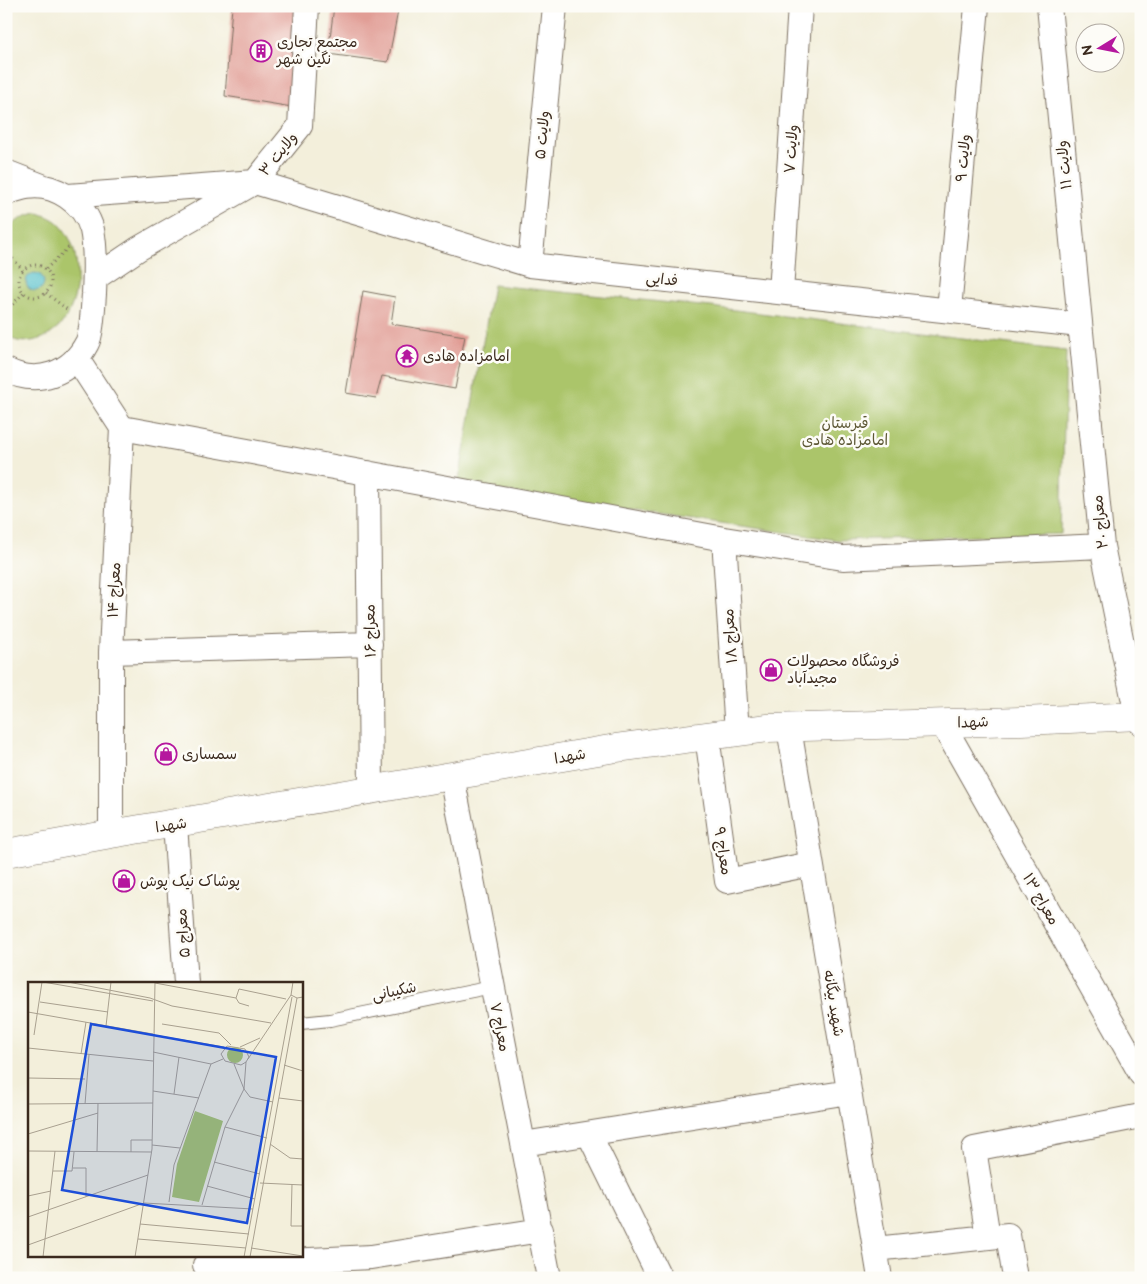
<svg xmlns="http://www.w3.org/2000/svg" width="1147" height="1284" viewBox="0 0 1147 1284" font-family="'Balsamiq Sans','Playpen Sans Arabic',sans-serif">
<style>
.green{fill:#abc56a;stroke:#737844}
.water{fill:#52bfcb;stroke:#467474}
.building{fill:#e19d95}
.lines{fill:none;stroke-linecap:round;stroke-linejoin:round}
.service-casing{stroke:#7b6f60;stroke-width:14}
.minor-casing{stroke:#7b6f60;stroke-width:26}
.tertiary-casing{stroke:#7b6f60;stroke-width:29}
.path{stroke:#7b6f60;stroke-width:3;stroke-dasharray:1 4;stroke-linecap:butt}
.service{stroke:#fff;stroke-width:12}
.minor{stroke:#fff;stroke-width:24}
.tertiary{stroke:#fff;stroke-width:28}
.labels{text-anchor:middle;stroke-width:5;stroke-linejoin:round;paint-order:stroke}
.poi-label{font-size:15px;fill:#3b2a1e;stroke:#fdfcf7;text-anchor:start}
.street-label{font-size:15px;fill:#3b2a1e;stroke:#fdfcf7}
.park-label{font-size:15px;fill:#5d5835;stroke:#fdfcf7}
.inset-road{fill:none;stroke:#a9a08f;stroke-width:1}
.view{fill:#1d4ed8;fill-opacity:0.15;stroke:#1d4ed8;stroke-width:2.5}
.inset-edge{fill:none;stroke:#3b2a1e;stroke-width:2.5}
</style>
<rect width="100%" height="100%" fill="#fdfcf7"/>
<filter id="ink" filterUnits="userSpaceOnUse"><feTurbulence type="fractalNoise" baseFrequency=".02" numOctaves="2"/><feDisplacementMap in="SourceGraphic" scale="10" xChannelSelector="R" yChannelSelector="G"/><feConvolveMatrix kernelMatrix="1 2 1 2 8 2 1 2 1" color-interpolation-filters="sRGB"/></filter>
<filter id="wash" filterUnits="userSpaceOnUse"><feTurbulence type="fractalNoise" baseFrequency=".0096" numOctaves="4" result="noise"/><feDisplacementMap in="SourceGraphic" scale="20" xChannelSelector="R" yChannelSelector="G"/><feGaussianBlur stdDeviation="1.12" result="paint"/><feColorMatrix in="noise" values="0 0 0 0 0 0 0 0 0 0 0 0 0 0 0 0 0 1.4 0 .05"/><feComposite in="paint" operator="in"/></filter>
<g filter="url(#wash)">
<rect width="100%" height="100%" fill="#f3efdb"/>
<path class="green" d="M 38,213 C 47,216 55,219 61,226 C 90,258 80,335 31,341 C 21,343 14,341 6,335 L 6,233 C 16,220 22,216 38,213 Z
M 493,285 L 711,307 L 1066,351 L 1061,534 L 838,540 L 458,485 Z"/>
<path class="water" d="M26 282a9 9 0 1 1 18 0a9 9 0 1 1-18 0Z"/>
<g id="blocks">
<path class="building" d="M 232,6 L 297,6 L 292,107 L 225,96 Z
M 334,6 L 399,6 L 388,62 L 328,54 Z
M 363,291 L 395,297 L 391,324 L 465,336 L 455,389 L 382,376 L 376,398 L 346,393 Z"/>
</g>
</g>
<g filter="url(#ink)">
<use href="#blocks" fill-opacity="0" stroke="#7b6f60" stroke-width="1"/>
<g class="lines">
<g class="service-casing">
<path id="service" d="M 301,1023 L 330,1020 L 492,987"/>
</g>
<g class="minor-casing">
<path id="minor" d="M 1049,6 L 1102,546 L 1137,716 L 1141,723
M 6,172 L 42,186
M 6,194 L 9,192 C 15,190 21,188 27,187 C 54,182 85,203 92,230 C 96,249 95,275 94,294 C 93,306 92,334 87,343 C 71,374 37,386 6,370
M 68,196 L 255,182 L 530,265 L 1080,325
M 530,265 L 555,6
M 95,278 L 138,249 L 255,182 L 300,126 L 307,6
M 781,292 L 800,6
M 949,310 L 977,6
M 77,359 L 122,428 L 111,652 L 111,834
M 122,428 L 724,539 L 843,558 L 1102,546
M 368,473 L 371,790
M 724,539 L 737,732
M 111,652 L 370,644
M 942,723 L 1141,1074
M 789,728 L 880,1278
M 707,736 L 727,881 L 811,864
M 452,776 L 549,1278
M 175,824 L 186,983
M 589,1134 L 660,1278
M 523,1144 L 849,1092
M 988,1237 L 974,1149 L 1141,1116
M 875,1249 L 1008,1235 L 1015,1278
M 205,1265 L 371,1257 L 541,1230"/>
</g>
<g class="tertiary-casing">
<path id="tertiary" d="M 6,853 L 111,834 L 616,748 L 768,728 L 1021,721 L 1141,716"/>
</g>
<path class="path" d="M 6,251 L 23,270
M19 281a16 16 0 1 1 32 0a16 16 0 1 1-32 0Z
M 46,269 L 69,247
M 46,293 L 69,311
M 6,312 L 24,292"/>
<use href="#service" class="service"/>
<use href="#minor" class="minor"/>
<use href="#tertiary" class="tertiary"/>
</g>
</g>
<defs>
<g id="building-ring" transform="scale(1.125)"><circle r="9.5" fill="#fdfcf7" stroke="#b5179e" stroke-width="1.5"/><path d="M-4-6H4V6H1V3H-1V6H-4ZM-2.5-4.3h1.7v1.8h-1.7ZM.8-4.3h1.7v1.8H.8ZM-2.5-1h1.7V.8h-1.7ZM.8-1h1.7V.8H.8Z" fill="#b5179e"/></g>
<g id="temple-ring" transform="scale(1.125)"><circle r="9.5" fill="#fdfcf7" stroke="#b5179e" stroke-width="1.5"/><path d="M0-6L5-2H3V0L6.5 2.5H4V6H1.5V3h-3V6H-4V2.5H-6.5L-3 0V-2H-5Z" fill="#b5179e"/></g>
<g id="shop-ring" transform="scale(1.125)"><circle r="9.5" fill="#fdfcf7" stroke="#b5179e" stroke-width="1.5"/><path d="M-5-2.5h2.3a2.7 3.5 0 0 1 5.4 0H5L5.5 6h-11ZM-1.5-2.5h3a1.5 2.3 0 0 0-3 0Z" fill="#b5179e"/></g>
</defs>
<g fill-rule="evenodd">
<use href="#building-ring" x="261" y="51"/>
<use href="#temple-ring" x="407" y="356"/>
<use href="#shop-ring" x="771" y="670"/>
<use href="#shop-ring" x="166" y="754"/>
<use href="#shop-ring" x="124" y="881"/>
</g>
<g class="labels">
<g class="poi-label">
<text x="277" y="47">مجتمع تجاری<tspan x="277" dy="17">نگین شهر</tspan></text>
<text x="423" y="361">امامزاده هادی</text>
<text x="787" y="666">فروشگاه محصولات<tspan x="787" dy="17">مجیدآباد</tspan></text>
<text x="182" y="759">سمساری</text>
<text x="140" y="886">پوشاک نیک پوش</text>
</g>
<g class="street-label">
<text transform="translate(542 135) rotate(-85)" y="5">ولایت ۵</text>
<text transform="translate(791 149) rotate(-86)" y="5">ولایت ۷</text>
<text transform="translate(278 154) rotate(-51)" y="5">ولایت ۳</text>
<text transform="translate(963 158) rotate(-85)" y="5">ولایت ۹</text>
<text transform="translate(1064 165) rotate(-96)" y="5">ولایت ۱۱</text>
<text transform="translate(662 279) rotate(6)" y="5">فدایی</text>
<text transform="translate(1100 522) rotate(-96)" y="5">معراج ۲۰</text>
<text transform="translate(114 590) rotate(-87)" y="5">معراج ۱۴</text>
<text transform="translate(370 631) rotate(-91)" y="5">معراج ۱۶</text>
<text transform="translate(730 636) rotate(-94)" y="5">معراج ۱۸</text>
<text transform="translate(973 722) rotate(-2)" y="5">شهدا</text>
<text transform="translate(570 756) rotate(-10)" y="5">شهدا</text>
<text transform="translate(171 825) rotate(-9)" y="5">شهدا</text>
<text transform="translate(723 851) rotate(81)" y="5">معراج ۹</text>
<text transform="translate(1041 899) rotate(60)" y="5">معراج ۱۳</text>
<text transform="translate(183 933) rotate(-94)" y="5">معراج ۵</text>
<text transform="translate(394 991) rotate(-12)" y="5">شکیبانی</text>
<text transform="translate(834 1003) rotate(81)" y="5">شهید بیگانه</text>
<text transform="translate(500 1027) rotate(79)" y="5">معراج ۷</text>
</g>
<g class="park-label">
<text x="845" y="428">قبرستان<tspan x="845" dy="17">امامزاده هادی</tspan></text>
</g>
</g>
<g transform="translate(28 982)">
<rect width="275" height="275" fill="#f3efdb"/>
<path d="M199 73a8 8 0 1 1 16 0a8 8 0 1 1-16 0ZM 167,129 L 195,139 L 171,220 L 144,215 L 149,182 Z" fill="#abc56a"/>
<path class="inset-road" d="M 15,0 L 125,19M 40,0 L 122,16 L 144,24 L 243,41M 265,0 L 263,13 L 269,16 L 275,15M 127,1 L 208,16 L 211,7 L 258,17M 208,16 L 211,21 L 221,24M 12,20 L 80,30M 0,30 L 125,52M 134,42 L 191,51 L 203,63M 78,44 L 83,0M 6,53 L 14,0M 132,54 L 196,65M 199,64 L 217,67 L 221,75 L 218,80 L 213,83 L 197,79 L 193,72 ZM 212,65 L 232,56M 0,66 L 125,79M 125,70 L 183,82 L 195,77M 53,72 L 58,40M 220,77 L 263,13M 206,82 L 216,107 L 222,115 L 245,120M 256,83 L 275,89M 0,96 L 57,97M 125,109 L 171,116M 146,112 L 151,75M 251,116 L 275,119M 0,122 L 125,121M 57,122 L 61,73M 197,145 L 239,156M 0,152 L 70,131M 242,162 L 262,176 L 275,177M 124,163 L 152,166M 0,169 L 123,170M 69,170 L 70,121M 103,170 L 103,158 L 124,158M 186,180 L 232,192M 45,186 L 58,186 L 58,215M 25,189 L 44,189 L 46,170M 232,201 L 275,203M 264,202 L 263,244 L 275,244M 179,204 L 227,217M 0,214 L 23,209M 141,220 L 146,183 L 183,82M 174,223 L 197,145 L 216,107 L 218,80M 0,235 L 120,193M 112,242 L 221,252M 110,257 L 218,266M 0,263 L 116,221 L 225,227M 223,266 L 275,274M 15,275 L 27,169M 107,275 L 124,167 L 127,0M 216,275 L 264,15M 222,275 L 269,16"/>
<path class="view" d="M 63,42 L 248,75 L 219,241 L 34,208 Z"/>
<rect width="275" height="275" class="inset-edge"/>
</g>
<rect width="1147" height="1284" fill="none" stroke="#fdfcf7" stroke-width="25"/>
<g transform="translate(1100 48) rotate(260)"><circle r="24" fill="#fdfcf7" stroke="#afa8a0"/>
<path d="M0-4L9 19L0 12L-9 19Z" fill="#b5179e"/>
<text y="-8" font-size="14" font-weight="bold" text-anchor="middle" fill="#3b2a1e">N</text>
</g>
</svg>
